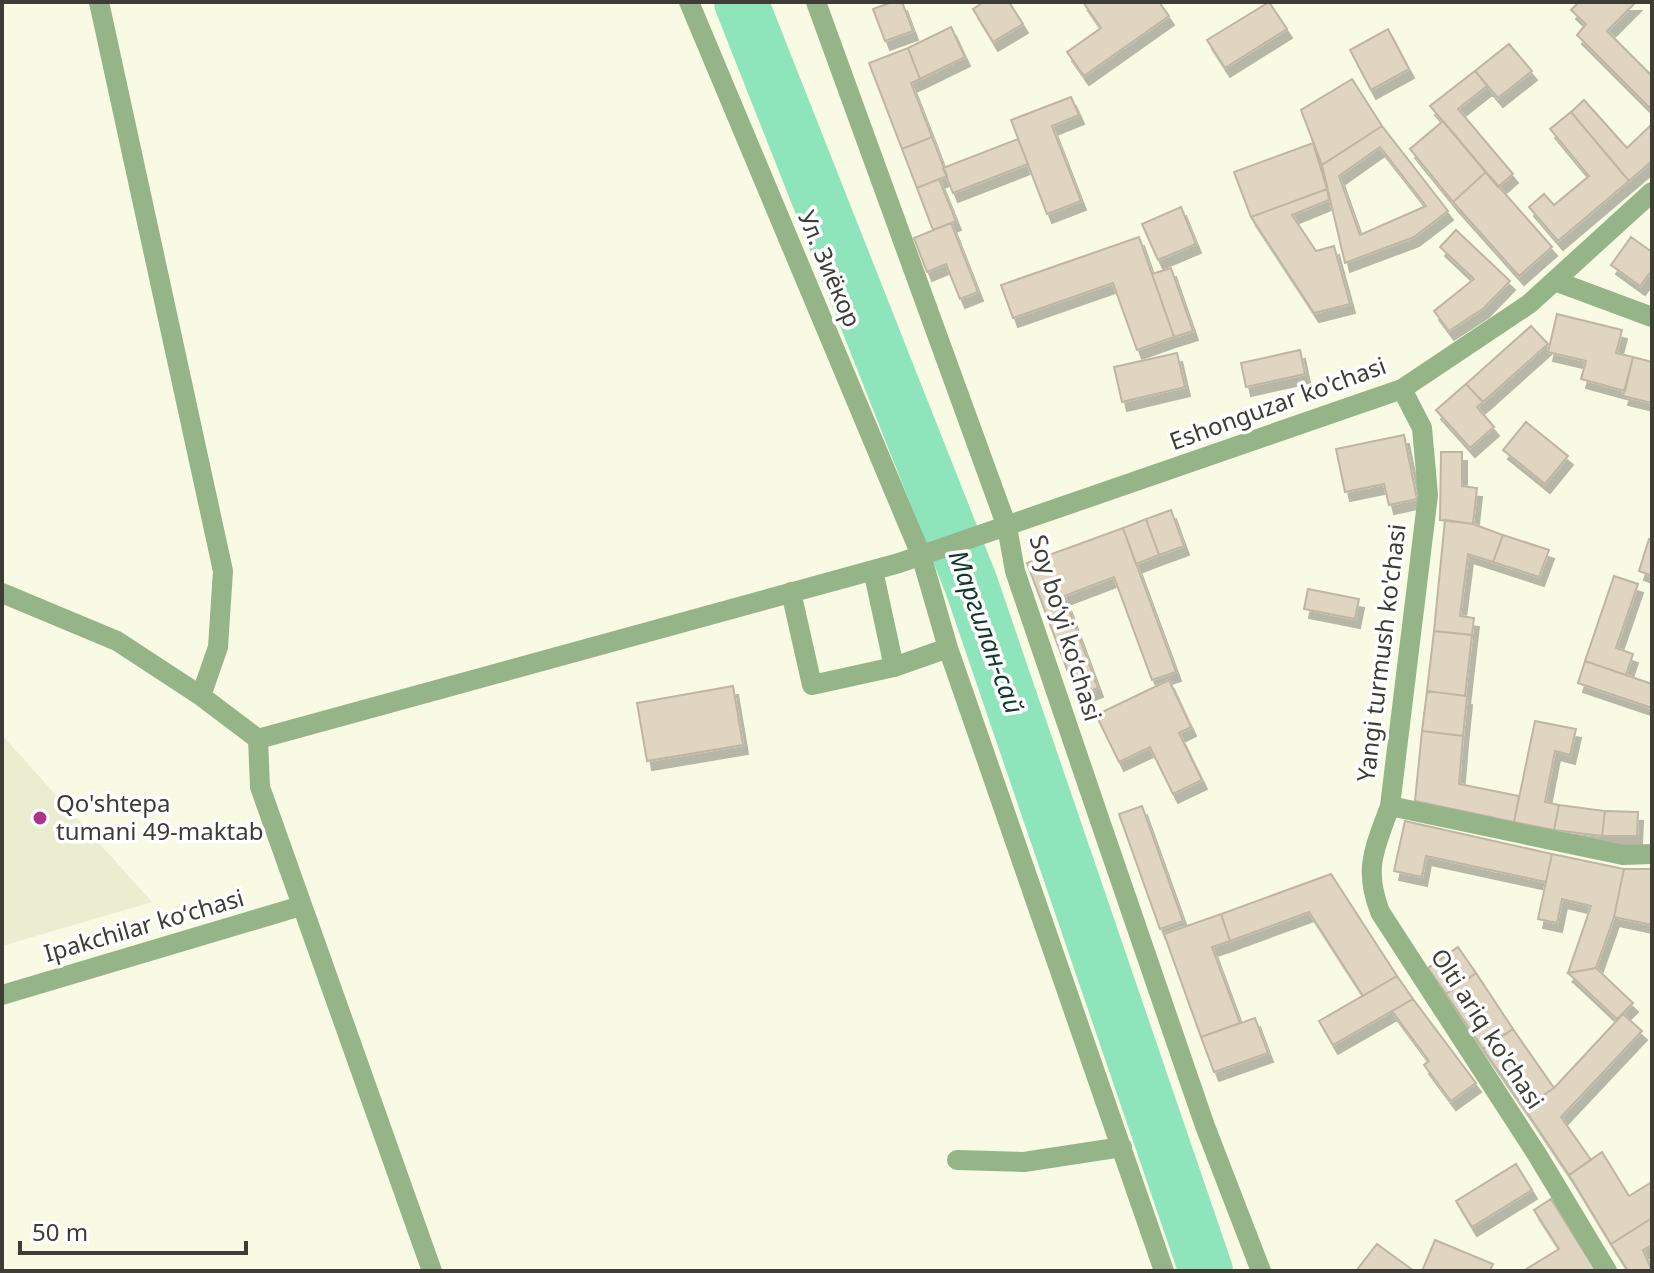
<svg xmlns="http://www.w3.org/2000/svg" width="1654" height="1273" viewBox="0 0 1654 1273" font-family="'Noto Sans',sans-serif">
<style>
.built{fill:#ebedd1}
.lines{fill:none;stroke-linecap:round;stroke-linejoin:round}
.river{stroke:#8ee5bc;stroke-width:54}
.building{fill:#dfd5c1;stroke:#bfb5a2;stroke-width:2;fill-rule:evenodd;filter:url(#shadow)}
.minor{stroke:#95b588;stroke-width:20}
.poi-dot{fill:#ac348a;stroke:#fff;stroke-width:3}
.labels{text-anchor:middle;stroke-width:7;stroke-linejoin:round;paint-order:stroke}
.street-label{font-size:24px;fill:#3d3d35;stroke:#fff}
.poi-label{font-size:24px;fill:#3d3d35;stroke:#fff;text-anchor:start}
.water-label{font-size:26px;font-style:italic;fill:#113828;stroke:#fff}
</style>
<defs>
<filter id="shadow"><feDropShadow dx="5" dy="9" stdDeviation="0" flood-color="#0004"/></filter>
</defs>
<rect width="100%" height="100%" fill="#f8fae4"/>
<path class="built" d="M 2,735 L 152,902 L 2,946 Z"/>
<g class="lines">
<path class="river" d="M 741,2 L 971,584 L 1206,1271"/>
</g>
<path class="building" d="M 892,2 L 902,2 L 913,31 L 885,41 L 873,9 Z
M 1009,2 L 1023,24 L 993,42 L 973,9 L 984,2 Z
M 1083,2 L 1159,2 L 1169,16 L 1084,76 L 1067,52 L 1101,28 Z
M 1269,2 L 1287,29 L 1225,68 L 1207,40 Z
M 1579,2 L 1636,2 L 1607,31 L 1652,76 L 1652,110 L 1577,35 L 1586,24 L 1571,10 Z
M 951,27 L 965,57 L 920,79 L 908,48 Z
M 1388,29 L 1409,69 L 1371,90 L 1350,50 Z
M 1509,44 L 1532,71 L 1498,98 L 1475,71 Z
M 908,48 L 920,79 L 911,83 L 932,137 L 902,149 L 869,63 Z
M 1475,71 L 1487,86 L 1458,109 L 1513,174 L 1498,187 L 1430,106 Z
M 1352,79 L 1382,126 L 1322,165 L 1301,110 Z
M 1071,97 L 1079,115 L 1052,126 L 1081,201 L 1047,214 L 1011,120 Z
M 1584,100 L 1627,148 L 1652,124 L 1652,161 L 1629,181 L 1571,112 Z
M 1571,112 L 1629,181 L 1558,241 L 1529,207 L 1544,194 L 1554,205 L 1589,176 L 1550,129 Z
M 1443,121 L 1486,172 L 1453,202 L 1410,149 Z
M 1382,126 L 1448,211 L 1414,237 L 1345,263 L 1322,165 ZM 1380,147 L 1426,206 L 1360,235 L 1339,176 Z
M 932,137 L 947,176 L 917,188 L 902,149 Z
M 1018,139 L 1028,164 L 953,193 L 943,168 Z
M 1313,143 L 1327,189 L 1251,217 L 1234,172 Z
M 1486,172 L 1552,247 L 1519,276 L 1453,202 Z
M 939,179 L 956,221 L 933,230 L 917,188 Z
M 1327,189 L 1329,200 L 1292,215 L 1316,251 L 1334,246 L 1350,304 L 1314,313 L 1251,217 Z
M 1181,207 L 1196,244 L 1158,260 L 1142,224 Z
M 951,223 L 978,292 L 960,299 L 946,264 L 927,272 L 914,238 Z
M 1456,230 L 1510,281 L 1484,308 L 1449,331 L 1434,311 L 1474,279 L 1440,247 Z
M 1139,237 L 1174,337 L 1137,350 L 1113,283 L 1013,318 L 1001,285 Z
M 1631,237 L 1652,252 L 1652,270 L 1640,286 L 1611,265 Z
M 1171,268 L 1193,331 L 1174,337 L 1152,274 Z
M 1557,314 L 1622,330 L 1616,353 L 1633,357 L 1625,391 L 1581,379 L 1586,361 L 1548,352 Z
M 1531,326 L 1548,344 L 1483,402 L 1466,384 Z
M 1300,350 L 1305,374 L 1246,387 L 1241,363 Z
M 1177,353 L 1185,387 L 1122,402 L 1114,367 Z
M 1633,357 L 1652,362 L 1652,403 L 1623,396 Z
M 1466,384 L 1483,402 L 1477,407 L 1494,427 L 1470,448 L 1436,410 Z
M 1526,422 L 1568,456 L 1545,484 L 1503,450 Z
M 1404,435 L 1417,499 L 1389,505 L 1384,484 L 1345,492 L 1336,449 Z
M 1441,452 L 1462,452 L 1462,486 L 1477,488 L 1473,524 L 1440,520 Z
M 1171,510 L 1184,546 L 1159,555 L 1146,519 Z
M 1146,519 L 1159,555 L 1136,564 L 1123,528 Z
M 1445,520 L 1473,524 L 1503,535 L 1493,562 L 1468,554 L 1460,616 L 1474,618 L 1472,635 L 1434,631 Z
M 1123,528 L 1176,672 L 1152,680 L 1114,577 L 1064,596 L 1098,688 L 1077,696 L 1027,563 Z
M 1503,535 L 1549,550 L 1539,577 L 1493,562 Z
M 1649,539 L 1652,540 L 1652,576 L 1639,571 Z
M 1614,576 L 1638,584 L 1616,648 L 1633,654 L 1626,675 L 1585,661 Z
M 1308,589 L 1359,599 L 1355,619 L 1304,609 Z
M 1434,631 L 1472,635 L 1465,696 L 1427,691 Z
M 1585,661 L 1652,684 L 1652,708 L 1578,683 Z
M 1169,680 L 1191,727 L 1179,733 L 1202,780 L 1173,794 L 1150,747 L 1119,762 L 1096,715 Z
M 733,686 L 743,745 L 647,761 L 637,703 Z
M 1427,691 L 1467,696 L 1463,736 L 1422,731 Z
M 1535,721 L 1576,729 L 1570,755 L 1555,751 L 1545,802 L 1559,805 L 1554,830 L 1514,822 Z
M 1422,731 L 1463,736 L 1459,784 L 1519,796 L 1514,822 L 1415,801 Z
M 1559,805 L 1605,811 L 1602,836 L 1554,830 Z
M 1142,806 L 1183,921 L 1160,929 L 1119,814 Z
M 1605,811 L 1638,812 L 1637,836 L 1602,836 Z
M 1405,821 L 1552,854 L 1546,882 L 1426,856 L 1422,877 L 1394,871 Z
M 1552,854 L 1624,869 L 1614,917 L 1596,968 L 1568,973 L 1591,906 L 1562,899 L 1557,923 L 1538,919 Z
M 1624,869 L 1652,869 L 1652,925 L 1614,917 Z
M 1331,874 L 1397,976 L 1363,996 L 1309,912 L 1230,941 L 1221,914 Z
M 1221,914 L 1230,941 L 1212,947 L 1240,1023 L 1201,1037 L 1164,934 Z
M 1458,947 L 1476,973 L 1446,994 L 1428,968 Z
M 1596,968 L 1633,1003 L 1617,1019 L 1568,973 Z
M 1476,973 L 1513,1029 L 1483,1049 L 1446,994 Z
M 1397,976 L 1413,999 L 1333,1045 L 1319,1021 Z
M 1413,999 L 1476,1083 L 1451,1101 L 1424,1065 L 1429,1061 L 1392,1011 Z
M 1623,1014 L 1642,1031 L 1561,1117 L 1591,1160 L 1569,1175 L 1524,1108 L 1554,1088 Z
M 1255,1018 L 1268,1053 L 1214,1072 L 1201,1037 Z
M 1513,1029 L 1554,1088 L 1524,1108 L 1483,1049 Z
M 1602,1152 L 1629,1196 L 1652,1182 L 1652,1218 L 1611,1244 L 1569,1175 Z
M 1516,1164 L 1532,1190 L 1472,1227 L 1456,1201 Z
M 1551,1199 L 1596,1271 L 1523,1271 L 1559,1249 L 1534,1210 Z
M 1652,1218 L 1652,1245 L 1643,1250 L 1652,1271 L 1628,1271 L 1611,1244 Z
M 1435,1240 L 1493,1264 L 1490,1271 L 1422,1271 Z
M 1377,1244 L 1414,1271 L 1356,1271 Z"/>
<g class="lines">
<path class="minor" d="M 99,2 L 223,571 L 218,647 L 201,696
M 689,2 L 921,555 L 948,648 L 1164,1271
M 816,2 L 1007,527 L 1015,571 L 1099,818 L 1205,1126 L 1261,1271
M 1555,281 L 1652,317
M 1402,389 L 1422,428 L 1428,495 L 1390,806 L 1623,855 L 1652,854
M 791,592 L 812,685 L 894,667 L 873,570
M 2,593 L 117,641 L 201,696 L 258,739
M 894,667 L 948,648
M 258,739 L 899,563 L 1402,389 L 1529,304 L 1652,192
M 258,739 L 260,787 L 432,1271
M 1390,806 C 1375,848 1363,868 1380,912 L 1538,1156 L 1607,1271
M 2,995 L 301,906
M 957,1160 L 1024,1162 L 1122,1147"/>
</g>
<circle class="poi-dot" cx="40" cy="818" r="8"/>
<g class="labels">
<g class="street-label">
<text transform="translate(829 269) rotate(67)" y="8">Ул. Зиёкор</text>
<text transform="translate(1278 404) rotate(-20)" y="8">Eshonguzar ko'chasi</text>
<text transform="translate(1065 628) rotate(73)" y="8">Soy boʻyi koʻchasi</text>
<text transform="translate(1382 653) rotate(-83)" y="8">Yangi turmush ko'chasi</text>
<text transform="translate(144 926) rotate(-16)" y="8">Ipakchilar koʻchasi</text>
<text transform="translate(1487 1029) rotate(57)" y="8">Olti ariq ko'chasi</text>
</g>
<g class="poi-label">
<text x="56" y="812">Qo'shtepa<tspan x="56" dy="28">tumani 49-maktab</tspan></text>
</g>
<g class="water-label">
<text transform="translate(986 632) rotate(70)" y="9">Маргилан-сай</text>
</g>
</g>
<rect width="1654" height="1273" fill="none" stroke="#3d3d35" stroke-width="8"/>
<path d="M20 1241v12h226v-12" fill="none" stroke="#3d3d35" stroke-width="4"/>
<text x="32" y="1241" font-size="24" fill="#3d3d35" stroke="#ffffff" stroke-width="6" paint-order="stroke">50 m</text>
</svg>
